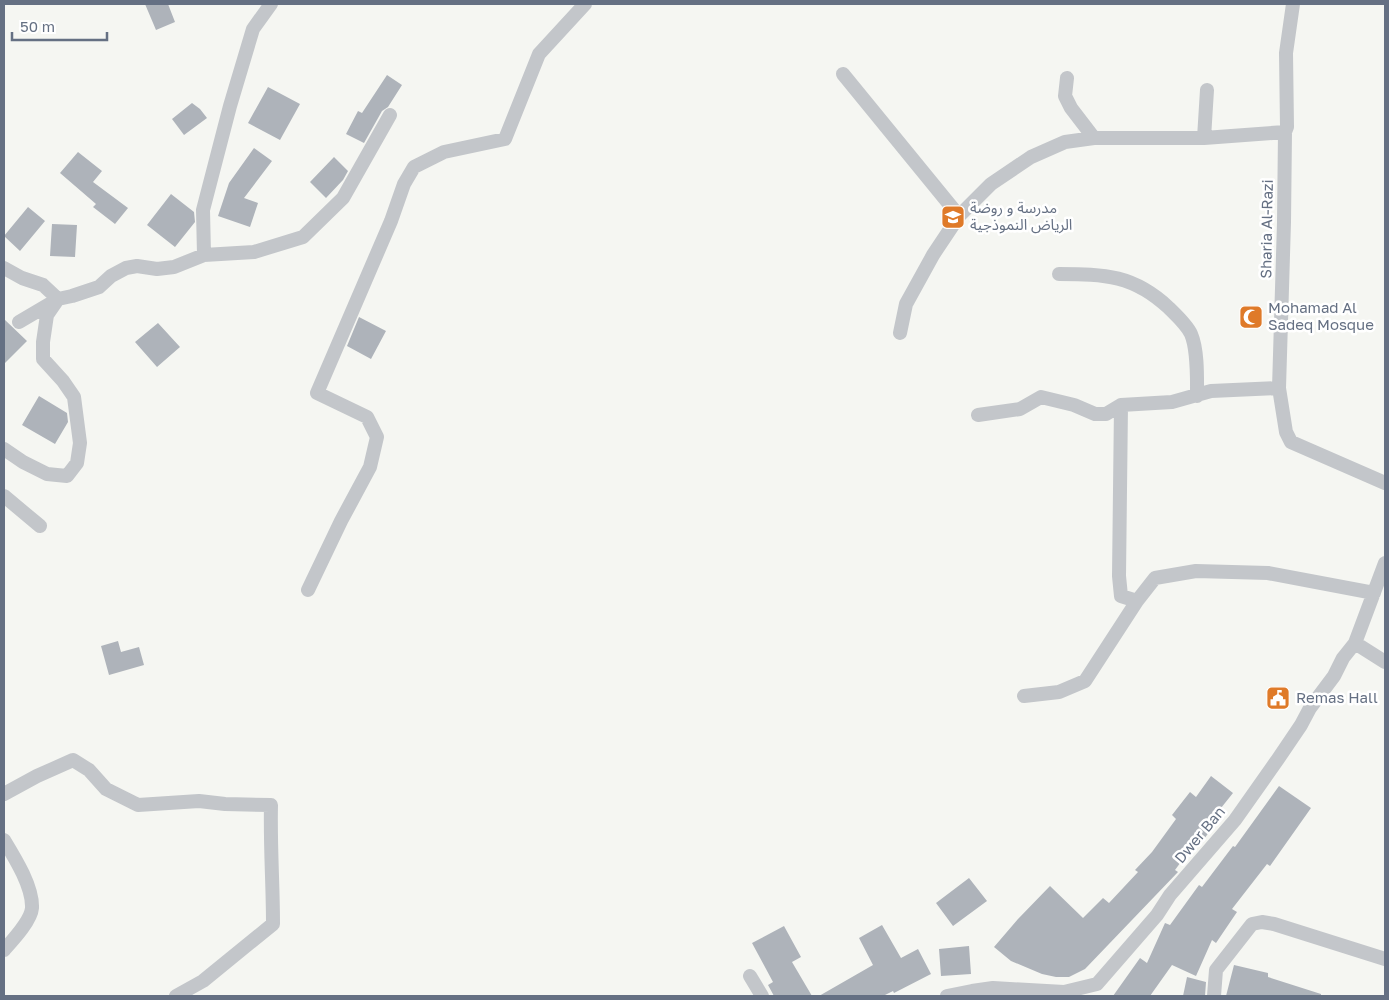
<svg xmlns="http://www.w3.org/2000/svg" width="1389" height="1000" viewBox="0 0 1389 1000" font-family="'Golos Text','Noto Sans Arabic',sans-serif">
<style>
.building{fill:#aeb3ba}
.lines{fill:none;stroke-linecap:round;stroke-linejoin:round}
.minor{stroke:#c3c6ca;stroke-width:14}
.labels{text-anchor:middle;stroke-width:5;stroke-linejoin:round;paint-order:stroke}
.poi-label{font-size:15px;fill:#657083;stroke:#fff;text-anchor:start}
.street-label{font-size:15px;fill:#657083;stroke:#fff}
</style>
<rect width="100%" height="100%" fill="#f5f6f2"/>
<path class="building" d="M 145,4 L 168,4 L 175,22 L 156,30 Z
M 387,75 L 402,85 L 388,107 L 382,111 L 364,143 L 346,134 L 358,111 L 362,113 Z
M 268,87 L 300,104 L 280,140 L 248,123 Z
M 192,103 L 200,109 L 207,118 L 184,135 L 172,119 Z
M 254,148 L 272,161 L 244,198 L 258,203 L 250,227 L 218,216 L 229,183 Z
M 78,152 L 102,171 L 93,182 L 128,208 L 115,224 L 93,207 L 96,204 L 60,173 Z
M 334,157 L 348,171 L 343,180 L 326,198 L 310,182 Z
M 171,194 L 194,212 L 195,222 L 175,247 L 147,225 Z
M 28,207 L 45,221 L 20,251 L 4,236 Z
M 52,224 L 77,225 L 75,257 L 50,256 Z
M 359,317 L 386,331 L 371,359 L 347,346 Z
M 4,319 L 27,341 L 4,364 Z
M 158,323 L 180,347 L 157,367 L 135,342 Z
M 39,396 L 67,413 L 68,422 L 55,444 L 22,425 Z
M 118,641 L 121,652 L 139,647 L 144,665 L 109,675 L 101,646 Z
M 1211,776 L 1233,793 L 1217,813 L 1221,816 L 1204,839 L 1200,836 L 1175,870 L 1178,872 L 1085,969 L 1069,977 L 1056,977 L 1042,974 L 1011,961 L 994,947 L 1018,919 L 1050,886 L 1083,918 L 1103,898 L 1109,903 L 1138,872 L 1135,870 L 1152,852 L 1176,819 L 1172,815 L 1190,792 L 1196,797 Z
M 1279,786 L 1311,808 L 1270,866 L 1267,864 L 1232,909 L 1237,912 L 1216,943 L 1212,940 L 1196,976 L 1172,965 L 1150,996 L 1113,996 L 1140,958 L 1147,963 L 1165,923 L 1170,925 L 1199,885 L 1202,887 L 1233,846 L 1235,847 Z
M 969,878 L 987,901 L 953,926 L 936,903 Z
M 882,925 L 901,958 L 918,949 L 931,974 L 894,993 L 893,991 L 883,996 L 819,996 L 873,965 L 859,938 Z
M 784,926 L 801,957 L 792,962 L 812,996 L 774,996 L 768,985 L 773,982 L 752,943 Z
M 969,946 L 971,974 L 941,976 L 939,949 Z
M 1234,965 L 1268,973 L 1268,977 L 1321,994 L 1321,996 L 1226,996 Z
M 1187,977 L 1206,982 L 1205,996 L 1183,996 Z"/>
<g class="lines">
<path class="minor" d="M 1293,4 L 1286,53 L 1287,127 L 1285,132 L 1284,222 L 1279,388 L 1286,432 L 1291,442 L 1385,483
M 843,74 L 959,216
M 1067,78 L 1065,96 L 1071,108 L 1094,138
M 1204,138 L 1207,90
M 204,255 L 203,210 L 230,106 L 253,29 L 271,4
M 4,268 L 22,278 L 43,285 L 58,299 L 19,322
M 1059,274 C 1105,274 1134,275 1169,308 C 1176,315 1187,325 1191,334 C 1198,350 1197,379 1197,396
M 900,333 L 906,304 L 933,255 L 959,216 L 991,184 L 1031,157 L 1065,142 L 1094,138 L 1204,138 L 1285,132
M 978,415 L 1020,409 L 1041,397 L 1074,405 L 1095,414 L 1106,414 L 1121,405
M 4,449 L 23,462 L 47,474 L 67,476 L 77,463 L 80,443 L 74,397 L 63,381 L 43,359 L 43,342 L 47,315 L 58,299 L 72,296 L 99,287 L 111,276 L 126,268 L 137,266 L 157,269 L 174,267 L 204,255 L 254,252 L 303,237 L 343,198 L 390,115
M 4,496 L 40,526
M 308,590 L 341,521 L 370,467 L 377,437 L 367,417 L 317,393 L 391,221 L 404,184 L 414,167 L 444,152 L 505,139 L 539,54 L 585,4
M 1137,601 L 1121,596 L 1119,576 L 1121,405 L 1172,402 L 1211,391 L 1279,388
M 1355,643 L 1385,662
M 1024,696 L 1059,692 L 1085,681 L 1137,601 L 1155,578 L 1196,571 L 1268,573 L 1374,593
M 4,794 L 37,776 L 73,760 L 89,770 L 106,789 L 138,805 L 199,801 L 225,804 L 271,805 C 270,845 273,884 273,924 L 203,981 L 176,996
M 4,840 C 15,858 33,887 32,908 C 31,921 12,941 4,950
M 750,976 L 762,996
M 947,996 L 972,991 L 993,988 L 1064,992 L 1097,984 L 1157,915 L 1170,895 L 1235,820 L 1278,759 L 1301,725 L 1310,708 L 1334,676 L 1343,658 L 1355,643 L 1385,563
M 1214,996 L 1216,970 L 1252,924 L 1262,922 L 1274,924 L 1385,959"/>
</g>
<defs>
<g id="school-square" transform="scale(1.25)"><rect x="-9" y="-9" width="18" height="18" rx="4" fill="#df7a29" stroke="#fff"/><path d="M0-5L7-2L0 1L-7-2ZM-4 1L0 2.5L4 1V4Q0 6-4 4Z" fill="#fff"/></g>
<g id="mosque-square" transform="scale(1.25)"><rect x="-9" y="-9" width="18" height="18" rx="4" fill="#df7a29" stroke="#fff"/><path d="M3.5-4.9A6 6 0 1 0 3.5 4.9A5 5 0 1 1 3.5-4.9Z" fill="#fff"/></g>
<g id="civic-square" transform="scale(1.25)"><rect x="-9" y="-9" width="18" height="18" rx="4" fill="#df7a29" stroke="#fff"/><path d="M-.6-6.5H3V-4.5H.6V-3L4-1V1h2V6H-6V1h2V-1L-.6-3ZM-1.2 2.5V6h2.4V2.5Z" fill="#fff"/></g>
</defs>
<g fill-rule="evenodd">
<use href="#school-square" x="953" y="217"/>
<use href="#mosque-square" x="1251" y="317"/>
<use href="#civic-square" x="1278" y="698"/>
</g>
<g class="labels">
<g class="poi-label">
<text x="970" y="213">مدرسة و روضة<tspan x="970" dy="17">الرياض النموذجية</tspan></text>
<text x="1268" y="313">Mohamad Al<tspan x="1268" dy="17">Sadeq Mosque</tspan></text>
<text x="1296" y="703">Remas Hall</text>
</g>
<g class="street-label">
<text transform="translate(1267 229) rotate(-89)" y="5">Sharia Al-Razi</text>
<text transform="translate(1200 835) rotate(-50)" y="5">Dwer Ban</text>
</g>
</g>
<rect width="1389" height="1000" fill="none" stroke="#657083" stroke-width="10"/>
<path d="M12 32v8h95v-8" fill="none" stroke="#657083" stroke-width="2.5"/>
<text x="20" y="32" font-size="15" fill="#657083" stroke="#ffffff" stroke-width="4" paint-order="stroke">50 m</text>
</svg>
